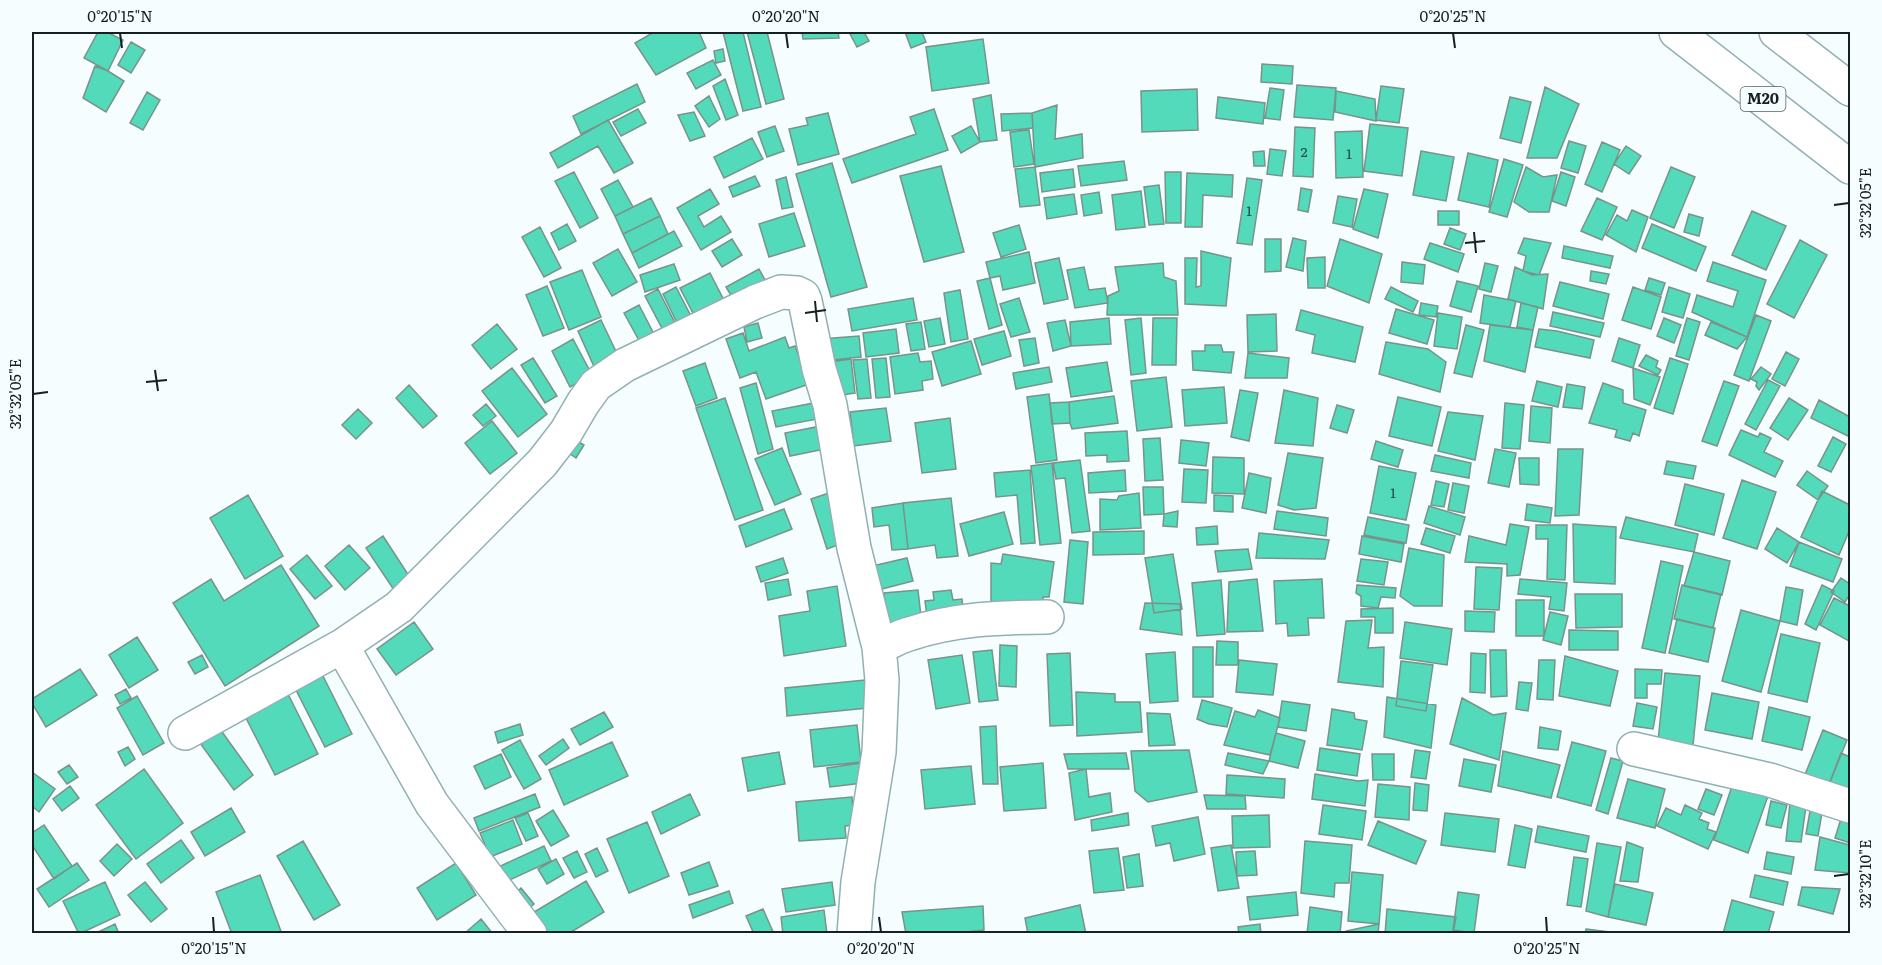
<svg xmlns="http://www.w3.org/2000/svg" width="1882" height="965" viewBox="0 0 1882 965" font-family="Literata,serif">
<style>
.building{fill:#53dabb;stroke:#77938a;stroke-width:1.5}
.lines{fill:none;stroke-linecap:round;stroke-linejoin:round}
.minor-casing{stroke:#91b0b3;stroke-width:36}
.highway-casing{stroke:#91b0b3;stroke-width:36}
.minor{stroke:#fff;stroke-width:33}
.highway{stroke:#fff;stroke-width:33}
.ticks{fill:none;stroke:#142021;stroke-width:2}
.labels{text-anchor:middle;stroke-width:4.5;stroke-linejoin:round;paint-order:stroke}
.number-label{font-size:14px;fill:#244e48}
.shield{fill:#f6fdfe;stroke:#586263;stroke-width:1.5}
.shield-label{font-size:15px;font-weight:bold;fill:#142021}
.neatline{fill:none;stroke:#142021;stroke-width:2}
.ticks-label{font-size:15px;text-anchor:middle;fill:#142021}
</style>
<rect width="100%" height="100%" fill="#f6fdfe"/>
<path class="building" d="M 98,32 L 107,32 L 123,40 L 108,71 L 84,58 Z
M 654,32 L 699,32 L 706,48 L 656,75 L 635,43 Z
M 723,32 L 743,32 L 761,107 L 743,111 Z
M 747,32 L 767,32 L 784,99 L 766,104 Z
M 802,32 L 838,32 L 839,38 L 803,39 Z
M 849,32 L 864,32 L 869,41 L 857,47 Z
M 905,32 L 922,32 L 926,42 L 911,48 Z
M 983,39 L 989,83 L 932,91 L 926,47 Z
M 131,42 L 145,50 L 131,73 L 118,65 Z
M 723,49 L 725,61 L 716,63 L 714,51 Z
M 713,60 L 721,75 L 696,89 L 687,73 Z
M 1262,64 L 1293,66 L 1292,84 L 1261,82 Z
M 95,66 L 108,71 L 124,81 L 106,112 L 83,98 Z
M 725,79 L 738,115 L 726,120 L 713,86 Z
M 637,84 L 645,102 L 581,134 L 573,116 Z
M 1297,85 L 1336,88 L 1333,120 L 1294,117 Z
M 1381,86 L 1404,89 L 1399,123 L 1376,120 Z
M 1545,87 L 1579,104 L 1557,158 L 1527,158 Z
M 1270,88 L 1284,90 L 1280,120 L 1265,118 Z
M 1197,89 L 1198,130 L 1142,132 L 1141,91 Z
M 1336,91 L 1375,99 L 1376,121 L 1335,112 Z
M 147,92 L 160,100 L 143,130 L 130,123 Z
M 991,95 L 997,140 L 980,142 L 973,99 Z
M 709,96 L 720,119 L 709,127 L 695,106 Z
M 1218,97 L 1265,103 L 1263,124 L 1216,118 Z
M 1510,97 L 1531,102 L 1521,143 L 1500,138 Z
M 1057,105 L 1055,139 L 1082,134 L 1083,158 L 1035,167 L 1032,113 Z
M 638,109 L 646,123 L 621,136 L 613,122 Z
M 934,109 L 948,150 L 852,183 L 843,159 L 916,134 L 910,117 Z
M 694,112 L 705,136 L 690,141 L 678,115 Z
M 828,113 L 839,154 L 798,165 L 789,129 L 808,125 L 806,118 Z
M 1032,113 L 1033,128 L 1002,131 L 1001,114 Z
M 608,120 L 633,163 L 614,173 L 598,146 L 558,168 L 550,153 Z
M 1370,124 L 1408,128 L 1402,176 L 1364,171 Z
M 775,126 L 784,151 L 767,157 L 758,132 Z
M 971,126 L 980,142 L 961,153 L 952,136 Z
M 1295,127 L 1315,128 L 1313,177 L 1293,176 Z
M 1029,130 L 1034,164 L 1014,167 L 1010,132 Z
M 1362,131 L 1363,177 L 1336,178 L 1335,132 Z
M 752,138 L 763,159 L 724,178 L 714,157 Z
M 1569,141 L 1586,146 L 1578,173 L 1561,168 Z
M 1602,142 L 1620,150 L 1602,192 L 1585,184 Z
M 1626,146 L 1641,156 L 1629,174 L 1614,164 Z
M 1270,149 L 1286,151 L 1282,176 L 1267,174 Z
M 1264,151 L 1265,166 L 1254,166 L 1253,152 Z
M 1421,151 L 1454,157 L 1446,201 L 1413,195 Z
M 1468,153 L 1498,160 L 1489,207 L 1458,200 Z
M 1504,159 L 1523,165 L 1507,217 L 1489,212 Z
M 1124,161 L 1127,180 L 1081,186 L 1078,166 Z
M 832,163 L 867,287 L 831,297 L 796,174 Z
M 941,166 L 964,252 L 924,262 L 900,176 Z
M 1035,167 L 1040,205 L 1020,207 L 1015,169 Z
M 1526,167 L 1543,177 L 1557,175 L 1549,212 L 1529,212 L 1514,202 Z
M 1671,167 L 1695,177 L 1674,228 L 1650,218 Z
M 1073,169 L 1075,187 L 1042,192 L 1040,173 Z
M 574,172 L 598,218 L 580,228 L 555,181 Z
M 1165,172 L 1181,172 L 1181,223 L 1166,223 Z
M 1561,172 L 1575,177 L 1566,206 L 1552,201 Z
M 1187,173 L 1233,175 L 1232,197 L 1203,195 L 1202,227 L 1185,227 Z
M 755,176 L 760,186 L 733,197 L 729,187 Z
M 786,177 L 793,207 L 782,209 L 776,180 Z
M 1247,178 L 1262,180 L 1252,245 L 1237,243 Z
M 618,180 L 633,207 L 615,216 L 601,189 Z
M 1159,185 L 1164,224 L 1149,225 L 1144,187 Z
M 1301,188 L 1312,190 L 1308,212 L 1298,210 Z
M 710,189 L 719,204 L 698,216 L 704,227 L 721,216 L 731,232 L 701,250 L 677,208 Z
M 1364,189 L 1388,194 L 1378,238 L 1353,229 Z
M 1141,191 L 1145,227 L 1116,230 L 1112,195 Z
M 1099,192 L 1102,213 L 1084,216 L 1081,195 Z
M 1074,194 L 1077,214 L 1047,219 L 1044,198 Z
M 1338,196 L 1357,199 L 1352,227 L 1333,223 Z
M 651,198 L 660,216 L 623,234 L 615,216 Z
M 1597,198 L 1617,207 L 1602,240 L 1581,231 Z
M 1632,210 L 1648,217 L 1636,252 L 1606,235 L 1617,215 L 1627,221 Z
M 1438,211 L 1459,211 L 1459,225 L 1438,225 Z
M 1752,211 L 1786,226 L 1766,270 L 1732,255 Z
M 794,213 L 805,246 L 769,257 L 759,224 Z
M 1689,214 L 1703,218 L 1699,236 L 1684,232 Z
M 660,216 L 668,234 L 632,253 L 623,234 Z
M 567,224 L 576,241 L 559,250 L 551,233 Z
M 1652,224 L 1706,247 L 1696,271 L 1642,248 Z
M 1019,225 L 1026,249 L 1001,257 L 993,233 Z
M 540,227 L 561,268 L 544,277 L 522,237 Z
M 1450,228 L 1466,234 L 1460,250 L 1444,244 Z
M 674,231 L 682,246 L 639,268 L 632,253 Z
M 1293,238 L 1306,241 L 1303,271 L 1286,267 Z
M 1524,238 L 1551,243 L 1539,275 L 1523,271 L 1526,256 L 1518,253 Z
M 732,239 L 742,255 L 722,267 L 712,251 Z
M 1265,239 L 1281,239 L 1281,271 L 1265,272 Z
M 1340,239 L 1382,254 L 1369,303 L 1327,286 Z
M 1800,240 L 1827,255 L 1794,318 L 1767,304 Z
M 1430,243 L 1464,254 L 1458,272 L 1424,259 Z
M 1564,246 L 1613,256 L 1610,268 L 1562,258 Z
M 618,249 L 637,282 L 612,296 L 593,263 Z
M 1201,251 L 1231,258 L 1226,306 L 1185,304 L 1185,258 L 1197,258 L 1196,287 L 1201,286 Z
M 1029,252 L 1035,283 L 1003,290 L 1000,276 L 990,278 L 986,262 Z
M 1325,257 L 1325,288 L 1308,288 L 1307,258 Z
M 1059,258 L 1068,299 L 1044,304 L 1035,263 Z
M 1402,262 L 1425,265 L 1423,284 L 1401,282 Z
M 1713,262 L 1766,280 L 1747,337 L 1692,312 L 1697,295 L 1733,307 L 1738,291 L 1707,281 Z
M 1163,263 L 1164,277 L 1176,281 L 1178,315 L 1107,315 L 1108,296 L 1119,291 L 1115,267 Z
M 1485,263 L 1498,266 L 1491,292 L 1479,289 Z
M 674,264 L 680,280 L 645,292 L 640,275 Z
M 1084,267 L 1089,290 L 1105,288 L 1108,303 L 1075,308 L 1067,270 Z
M 1515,267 L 1532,275 L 1548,274 L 1543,309 L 1508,299 Z
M 759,269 L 770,289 L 738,307 L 726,287 Z
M 582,270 L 601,317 L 569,330 L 550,282 Z
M 1591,271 L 1609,274 L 1606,284 L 1590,281 Z
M 710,273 L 728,308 L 698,323 L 680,288 Z
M 990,278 L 1002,325 L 989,329 L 977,281 Z
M 1649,278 L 1665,283 L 1661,295 L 1645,290 Z
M 1457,281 L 1478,286 L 1471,312 L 1450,306 Z
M 1560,282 L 1609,294 L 1603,319 L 1553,306 Z
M 547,286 L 564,328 L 543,336 L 526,295 Z
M 676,287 L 694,322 L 680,329 L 663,294 Z
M 1391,287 L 1418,301 L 1413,312 L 1385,299 Z
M 1633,287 L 1661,297 L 1651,329 L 1622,320 Z
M 1669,287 L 1690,294 L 1683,318 L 1662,312 Z
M 658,289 L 677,327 L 665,334 L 645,296 Z
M 960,290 L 968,339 L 951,342 L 944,293 Z
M 1484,295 L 1516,301 L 1510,327 L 1480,323 Z
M 913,298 L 917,320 L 852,331 L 848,309 Z
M 1019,298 L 1030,332 L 1011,337 L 1000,304 Z
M 1421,303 L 1438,306 L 1436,317 L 1419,315 Z
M 1521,303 L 1538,307 L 1533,330 L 1517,327 Z
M 639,305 L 655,336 L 641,344 L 624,313 Z
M 1396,309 L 1434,320 L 1427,344 L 1389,333 Z
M 1301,310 L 1363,327 L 1355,362 L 1312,353 L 1315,335 L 1296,330 Z
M 1553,312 L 1604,323 L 1600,337 L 1550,326 Z
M 1438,313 L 1462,317 L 1457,349 L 1434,346 Z
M 1276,314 L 1277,351 L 1248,352 L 1247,315 Z
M 1756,315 L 1771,321 L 1749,381 L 1734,375 Z
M 940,318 L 945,344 L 929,347 L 924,321 Z
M 1109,318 L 1111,344 L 1071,346 L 1070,322 Z
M 1141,318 L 1146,373 L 1131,375 L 1125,320 Z
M 1153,318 L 1177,318 L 1176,365 L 1152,365 Z
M 1664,318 L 1681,325 L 1674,343 L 1657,336 Z
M 1687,318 L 1700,322 L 1689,360 L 1676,356 Z
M 601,320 L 620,360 L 596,371 L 578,331 Z
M 1065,320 L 1071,346 L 1053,351 L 1047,323 Z
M 921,322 L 925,349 L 911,351 L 906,324 Z
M 1711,322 L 1747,337 L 1737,349 L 1705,335 Z
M 758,323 L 762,338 L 747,342 L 744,327 Z
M 497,324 L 517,349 L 491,369 L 472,345 Z
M 1466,325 L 1484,330 L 1472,377 L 1454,373 Z
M 1490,325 L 1533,330 L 1525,372 L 1484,361 Z
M 896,329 L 899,353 L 866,357 L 863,333 Z
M 1539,329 L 1557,331 L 1594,340 L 1590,358 L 1535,347 Z
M 1004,331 L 1011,356 L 982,365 L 974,339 Z
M 743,333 L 749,351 L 785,337 L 789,348 L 795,346 L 809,384 L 766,399 L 756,372 L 740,378 L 726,339 Z
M 859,336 L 861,357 L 823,361 L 821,339 Z
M 1035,338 L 1039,363 L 1024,366 L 1019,340 Z
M 1619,338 L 1640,345 L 1633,368 L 1612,361 Z
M 573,339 L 592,375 L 570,387 L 552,351 Z
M 971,341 L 981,374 L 942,386 L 932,352 Z
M 1386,342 L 1428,349 L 1446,362 L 1440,392 L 1379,374 Z
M 1205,345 L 1221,345 L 1223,352 L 1234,352 L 1231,373 L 1193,370 L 1192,351 L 1205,351 Z
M 1786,352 L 1799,359 L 1785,386 L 1772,379 Z
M 918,353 L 920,362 L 931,361 L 933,379 L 922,381 L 923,390 L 895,394 L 890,357 Z
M 1248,353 L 1289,358 L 1287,378 L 1245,378 Z
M 1646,355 L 1658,361 L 1656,367 L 1661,370 L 1658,375 L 1639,366 Z
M 533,358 L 557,396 L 545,403 L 521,365 Z
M 886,358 L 890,397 L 876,398 L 872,359 Z
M 1670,358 L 1688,364 L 1673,414 L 1654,408 Z
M 851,359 L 855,393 L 834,396 L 830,362 Z
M 867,359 L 871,398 L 858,399 L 853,360 Z
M 1107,362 L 1112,391 L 1071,397 L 1066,368 Z
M 705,363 L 717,398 L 696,406 L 683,371 Z
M 1049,367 L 1052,382 L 1016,389 L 1013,373 Z
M 1761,367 L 1771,374 L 1759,390 L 1756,386 L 1757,382 L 1751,379 Z
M 512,368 L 547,414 L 518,437 L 482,391 Z
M 1633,368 L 1660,377 L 1650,405 L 1634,399 Z
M 1166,377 L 1172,427 L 1137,431 L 1131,381 Z
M 1768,380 L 1780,386 L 1756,430 L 1745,424 Z
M 1537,381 L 1562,387 L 1558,407 L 1532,401 Z
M 1724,381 L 1739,386 L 1717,446 L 1702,441 Z
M 756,383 L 773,449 L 758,454 L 740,388 Z
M 1603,383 L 1623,390 L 1623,403 L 1646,410 L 1639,436 L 1633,433 L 1630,441 L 1615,437 L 1617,430 L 1589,423 Z
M 1567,384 L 1585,387 L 1582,409 L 1563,407 Z
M 409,385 L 437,416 L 423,428 L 396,398 Z
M 1224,387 L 1227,423 L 1185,426 L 1182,390 Z
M 1240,390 L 1258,393 L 1249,441 L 1231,437 Z
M 1284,390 L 1318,398 L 1313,446 L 1275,443 Z
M 1049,394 L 1057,460 L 1036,463 L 1027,397 Z
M 1114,396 L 1118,423 L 1072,429 L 1070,423 L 1069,402 Z
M 1398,397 L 1441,407 L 1432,446 L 1389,436 Z
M 725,398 L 763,510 L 735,520 L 696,408 Z
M 1789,398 L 1808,410 L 1788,440 L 1770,428 Z
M 1819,400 L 1850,417 L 1850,437 L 1811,418 Z
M 1069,402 L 1070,423 L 1052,424 L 1050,403 Z
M 814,403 L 817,419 L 776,427 L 772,411 Z
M 1505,403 L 1524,405 L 1520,449 L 1502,448 Z
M 486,404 L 496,416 L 483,426 L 473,415 Z
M 1337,405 L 1354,410 L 1347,433 L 1330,428 Z
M 1531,406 L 1552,408 L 1550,443 L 1529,441 Z
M 886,408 L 891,441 L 854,446 L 850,412 Z
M 358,409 L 372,423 L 356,439 L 342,425 Z
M 1448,412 L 1483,416 L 1475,460 L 1438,451 Z
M 950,418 L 956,469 L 922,473 L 915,423 Z
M 492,421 L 517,453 L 490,474 L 465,443 Z
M 821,426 L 825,449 L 790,456 L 785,433 Z
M 1741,430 L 1758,437 L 1760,433 L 1771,438 L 1764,452 L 1783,461 L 1775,477 L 1729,455 Z
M 1127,431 L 1129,461 L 1107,462 L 1107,455 L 1086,456 L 1085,433 Z
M 1833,437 L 1846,444 L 1831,472 L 1818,466 Z
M 1160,438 L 1163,480 L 1145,481 L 1143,439 Z
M 574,439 L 584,445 L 576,458 L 566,451 Z
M 1181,440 L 1209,443 L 1206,466 L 1179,463 Z
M 1376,441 L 1403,450 L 1398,467 L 1371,459 Z
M 782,448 L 801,494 L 775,505 L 755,459 Z
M 1495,449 L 1516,453 L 1509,487 L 1488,483 Z
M 1558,449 L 1583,449 L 1579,515 L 1555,516 Z
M 1288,453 L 1323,458 L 1316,508 L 1294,510 L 1278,505 Z
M 1435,455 L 1471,463 L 1469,478 L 1431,471 Z
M 1213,457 L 1244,458 L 1244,494 L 1212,493 Z
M 1519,458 L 1539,458 L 1539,485 L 1520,484 Z
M 1080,460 L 1090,531 L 1072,533 L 1065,478 L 1056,479 L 1053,463 Z
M 1667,461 L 1696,466 L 1693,479 L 1664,474 Z
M 1052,463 L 1061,543 L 1040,545 L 1031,466 Z
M 1379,466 L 1416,473 L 1406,520 L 1370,513 Z
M 1184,469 L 1208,470 L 1206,503 L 1182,502 Z
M 1030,470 L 1035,543 L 1021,544 L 1017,495 L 996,497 L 994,473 Z
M 1125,470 L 1126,491 L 1089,493 L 1088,473 Z
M 1807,471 L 1828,486 L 1818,500 L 1797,485 Z
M 1249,473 L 1271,478 L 1266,513 L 1242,508 Z
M 1742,480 L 1776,492 L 1757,549 L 1723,538 Z
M 1436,481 L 1449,484 L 1444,507 L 1431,505 Z
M 1453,483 L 1469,486 L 1464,513 L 1448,510 Z
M 1685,484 L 1724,494 L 1714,535 L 1675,525 Z
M 1143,487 L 1163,487 L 1164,514 L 1144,515 Z
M 1822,491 L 1850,505 L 1850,529 L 1839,555 L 1801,537 Z
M 832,492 L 848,541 L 827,549 L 811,499 Z
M 1139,493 L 1141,528 L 1100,530 L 1100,499 L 1117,500 L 1119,496 Z
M 248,495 L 283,556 L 245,579 L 210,518 Z
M 1214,495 L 1233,496 L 1233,512 L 1214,511 Z
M 951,498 L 958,556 L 937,558 L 935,545 L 908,549 L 903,503 Z
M 903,503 L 908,549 L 892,550 L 889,525 L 874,527 L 872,508 Z
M 1527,504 L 1552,508 L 1550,523 L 1525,520 Z
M 1429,506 L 1465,517 L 1460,535 L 1424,523 Z
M 784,509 L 792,529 L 746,547 L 739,526 Z
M 1178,511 L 1177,527 L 1163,526 L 1164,514 Z
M 1277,511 L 1328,518 L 1326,536 L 1274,529 Z
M 1004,512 L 1013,544 L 969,556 L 960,524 Z
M 1368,517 L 1409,525 L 1406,543 L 1364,535 Z
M 1626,517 L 1698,534 L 1694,552 L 1620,538 Z
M 1510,524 L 1529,527 L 1520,575 L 1507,576 L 1507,564 L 1465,562 L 1469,536 L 1506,545 Z
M 1573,524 L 1616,527 L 1615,584 L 1574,582 Z
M 1536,525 L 1567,525 L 1565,580 L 1547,579 L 1548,539 L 1536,539 Z
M 1217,526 L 1218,544 L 1197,545 L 1196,528 Z
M 1426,528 L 1455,536 L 1450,553 L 1421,544 Z
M 1777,528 L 1799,542 L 1787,563 L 1765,549 Z
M 1144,531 L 1144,554 L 1093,555 L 1093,532 Z
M 1259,533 L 1329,540 L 1325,559 L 1256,558 Z
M 383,536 L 413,582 L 396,593 L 366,548 Z
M 1362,536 L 1404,544 L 1401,562 L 1359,554 Z
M 1070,540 L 1088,542 L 1083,604 L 1064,602 Z
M 1799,542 L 1842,559 L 1833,582 L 1790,566 Z
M 349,545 L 370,568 L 345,590 L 325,566 Z
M 1409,548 L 1444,555 L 1442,606 L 1414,606 L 1400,596 Z
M 1248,549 L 1252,569 L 1218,572 L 1215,551 Z
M 1694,552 L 1730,561 L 1722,595 L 1684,586 Z
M 1003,554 L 1054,562 L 1049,597 L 1043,597 L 1043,617 L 991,612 L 991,563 L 1001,564 Z
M 1173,554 L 1182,609 L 1154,613 L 1145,558 Z
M 307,555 L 332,586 L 315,599 L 290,569 Z
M 783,558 L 788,573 L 761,582 L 756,567 Z
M 907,558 L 913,581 L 874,591 L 868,567 Z
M 1361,559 L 1388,562 L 1384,585 L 1357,581 Z
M 1661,561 L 1683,566 L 1665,653 L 1642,648 Z
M 281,565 L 319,626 L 225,686 L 173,603 L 211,579 L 224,601 Z
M 1476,567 L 1502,568 L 1499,610 L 1474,609 Z
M 1841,578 L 1850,584 L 1850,594 L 1845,602 L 1831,592 Z
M 788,579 L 791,595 L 768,600 L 765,583 Z
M 1257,579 L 1263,631 L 1227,632 L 1229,582 Z
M 1322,579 L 1324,618 L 1308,618 L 1309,635 L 1288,636 L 1287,623 L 1276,624 L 1274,581 Z
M 1520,579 L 1567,583 L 1564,611 L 1549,609 L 1551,597 L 1518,594 Z
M 1221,580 L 1225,634 L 1197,636 L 1192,583 Z
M 1357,585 L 1396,588 L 1395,598 L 1381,597 L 1378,608 L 1361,606 L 1361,596 L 1356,593 Z
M 1682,585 L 1721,594 L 1713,628 L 1674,619 Z
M 1822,585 L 1834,591 L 1816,630 L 1805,624 Z
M 837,586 L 846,646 L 784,656 L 779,616 L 810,611 L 807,591 Z
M 1786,587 L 1803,590 L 1797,625 L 1780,621 Z
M 918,590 L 924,643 L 876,629 L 886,609 L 884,593 Z
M 951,590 L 953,600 L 962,599 L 964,620 L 928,625 L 925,601 L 934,600 L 933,592 Z
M 1575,594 L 1622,594 L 1622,627 L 1576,628 Z
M 1834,598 L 1850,606 L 1850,638 L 1849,641 L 1820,625 Z
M 1516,600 L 1544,600 L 1544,636 L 1516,636 Z
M 1145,603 L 1180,604 L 1182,635 L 1140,629 Z
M 1393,608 L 1393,633 L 1375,633 L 1375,617 L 1361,617 L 1361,609 Z
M 1741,610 L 1780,621 L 1761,692 L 1722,681 Z
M 1465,611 L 1495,612 L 1494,632 L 1465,631 Z
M 1550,612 L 1568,616 L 1561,645 L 1543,640 Z
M 1677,619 L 1715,628 L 1708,662 L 1669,653 Z
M 1372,620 L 1368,648 L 1384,647 L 1383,687 L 1338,682 L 1346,621 Z
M 414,622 L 433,649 L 396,675 L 377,649 Z
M 1405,622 L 1452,629 L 1447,665 L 1400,658 Z
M 1569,630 L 1618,631 L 1618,650 L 1569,650 Z
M 1781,634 L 1820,643 L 1807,702 L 1768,693 Z
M 137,637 L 158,670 L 129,688 L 109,655 Z
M 1217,641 L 1238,642 L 1238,665 L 1216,665 Z
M 1000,645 L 1017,646 L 1016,687 L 999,686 Z
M 1193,647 L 1213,647 L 1213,697 L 1193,697 Z
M 992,650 L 998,700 L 979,702 L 973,652 Z
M 1490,650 L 1506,650 L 1507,696 L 1491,697 Z
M 1175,652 L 1178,701 L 1150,703 L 1146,654 Z
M 1070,653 L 1073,725 L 1050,726 L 1047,654 Z
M 1471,653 L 1486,654 L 1485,693 L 1470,692 Z
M 202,655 L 208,667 L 195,674 L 188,662 Z
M 962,655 L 970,703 L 936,709 L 928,660 Z
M 1565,656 L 1618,671 L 1610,706 L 1559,696 Z
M 1239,660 L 1277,664 L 1273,695 L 1236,692 Z
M 1539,660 L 1555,660 L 1553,700 L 1537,699 Z
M 1401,661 L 1433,665 L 1426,711 L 1396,706 Z
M 80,669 L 97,695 L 46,727 L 32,703 L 32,699 Z
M 1635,669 L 1662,670 L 1661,684 L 1647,684 L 1647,698 L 1635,698 Z
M 1665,673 L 1700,676 L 1692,755 L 1657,751 Z
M 322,674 L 352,734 L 325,747 L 295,688 Z
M 875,679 L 878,707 L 787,716 L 785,688 Z
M 1519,682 L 1532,683 L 1528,711 L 1516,709 Z
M 126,689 L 131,698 L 120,704 L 115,695 Z
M 1076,692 L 1115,694 L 1115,702 L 1140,702 L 1142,732 L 1077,736 Z
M 1712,693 L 1759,702 L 1752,739 L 1705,730 Z
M 288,694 L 318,754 L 275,775 L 245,716 Z
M 137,696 L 164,743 L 143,755 L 117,708 Z
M 1387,697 L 1436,705 L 1431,748 L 1384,737 Z
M 1462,698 L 1493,715 L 1506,713 L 1499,760 L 1450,744 Z
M 1202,700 L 1232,708 L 1227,727 L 1209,724 L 1197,719 Z
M 1282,701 L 1310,705 L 1306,731 L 1278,727 Z
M 1637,703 L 1657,707 L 1653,729 L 1633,726 Z
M 1769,707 L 1810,717 L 1802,750 L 1762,741 Z
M 1332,709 L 1354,713 L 1355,719 L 1367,721 L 1362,750 L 1327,745 Z
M 1258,710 L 1280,718 L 1270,755 L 1224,745 L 1235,711 L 1255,717 Z
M 604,712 L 613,727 L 580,745 L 571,729 Z
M 1147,713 L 1170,714 L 1175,745 L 1149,746 Z
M 520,724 L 523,735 L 498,743 L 495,732 Z
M 857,725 L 861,762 L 814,767 L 810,730 Z
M 996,726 L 998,784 L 983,784 L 980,727 Z
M 1540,727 L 1561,731 L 1558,750 L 1538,748 Z
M 220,729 L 253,775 L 234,790 L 200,743 Z
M 1823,730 L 1847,740 L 1826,792 L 1802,782 Z
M 1276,733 L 1305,741 L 1298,768 L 1269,761 Z
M 563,739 L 569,748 L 546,765 L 539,756 Z
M 520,740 L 541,779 L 524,789 L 502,750 Z
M 612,742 L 628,776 L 564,805 L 549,770 Z
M 1572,742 L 1606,751 L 1591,806 L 1557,797 Z
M 128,747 L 135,759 L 125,766 L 118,752 Z
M 1320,748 L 1360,754 L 1357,776 L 1317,770 Z
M 1189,750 L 1197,792 L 1148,802 L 1135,791 L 1131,751 Z
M 1415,750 L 1430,752 L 1426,779 L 1411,777 Z
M 1503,751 L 1560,765 L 1551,798 L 1498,786 Z
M 779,752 L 785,784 L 748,791 L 742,758 Z
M 1126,753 L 1129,769 L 1068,769 L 1064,754 Z
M 1228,753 L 1269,761 L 1263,774 L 1225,765 Z
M 1841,753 L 1850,757 L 1850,801 L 1826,792 Z
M 501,754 L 511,777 L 485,789 L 474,766 Z
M 1372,754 L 1394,754 L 1394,780 L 1373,780 Z
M 1611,758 L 1623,761 L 1608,814 L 1596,810 Z
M 1464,759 L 1496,765 L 1491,792 L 1459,786 Z
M 868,762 L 871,782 L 830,787 L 827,768 Z
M 1043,763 L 1046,808 L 1004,811 L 1000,767 Z
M 69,765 L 78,777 L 67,784 L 58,772 Z
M 971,766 L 975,804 L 925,809 L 921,770 Z
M 144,769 L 183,823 L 136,859 L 96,805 Z
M 1086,769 L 1089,797 L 1110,793 L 1112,812 L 1075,820 L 1069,773 Z
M 32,772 L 55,789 L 39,812 L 32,806 Z
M 1315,774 L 1358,781 L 1368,780 L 1365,806 L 1312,799 Z
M 1227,775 L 1285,779 L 1284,798 L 1226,794 Z
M 1628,779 L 1665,789 L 1655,828 L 1617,818 Z
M 1415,783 L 1429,785 L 1427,811 L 1413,810 Z
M 1733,783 L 1768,796 L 1748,853 L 1714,840 Z
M 1378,784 L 1410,787 L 1409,820 L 1375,817 Z
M 70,786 L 79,798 L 62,811 L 53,799 Z
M 1706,789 L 1722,795 L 1714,815 L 1698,809 Z
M 535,794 L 540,807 L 479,831 L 474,818 Z
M 690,794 L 700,815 L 661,834 L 652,812 Z
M 1204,795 L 1245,796 L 1246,809 L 1207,809 Z
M 852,797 L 854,825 L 845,826 L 846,838 L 799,841 L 796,802 Z
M 1771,801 L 1787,805 L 1781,828 L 1766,825 Z
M 1790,803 L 1806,806 L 1801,842 L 1786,841 Z
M 1323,805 L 1366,811 L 1362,840 L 1319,834 Z
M 1685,805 L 1702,813 L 1699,819 L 1709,823 L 1707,829 L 1716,832 L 1708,849 L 1657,826 L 1666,808 L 1681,815 Z
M 1811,805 L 1823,807 L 1818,836 L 1806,834 Z
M 231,808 L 245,832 L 205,856 L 191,832 Z
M 1844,809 L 1850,811 L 1850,843 L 1835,838 Z
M 553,810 L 569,836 L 551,846 L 536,821 Z
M 528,813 L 538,836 L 526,841 L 515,818 Z
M 1128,813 L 1129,825 L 1092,831 L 1091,820 Z
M 1445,813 L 1499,819 L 1495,852 L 1441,845 Z
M 1269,815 L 1270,847 L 1233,848 L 1232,816 Z
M 1198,817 L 1205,854 L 1174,861 L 1170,843 L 1156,846 L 1152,826 Z
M 513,820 L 522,844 L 490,857 L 480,833 Z
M 1378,821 L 1426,841 L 1416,864 L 1368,845 Z
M 647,822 L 669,876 L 629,893 L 607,839 Z
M 44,825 L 72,866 L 54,879 L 32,845 L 32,833 Z
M 1515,825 L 1532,829 L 1525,868 L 1508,865 Z
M 1538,826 L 1589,836 L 1586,852 L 1535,842 Z
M 1820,837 L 1850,845 L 1850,873 L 1815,870 Z
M 181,840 L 194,858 L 161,883 L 147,864 Z
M 303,841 L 340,905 L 314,920 L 277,856 Z
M 1305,841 L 1352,845 L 1349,883 L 1335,883 L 1334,897 L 1301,893 Z
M 1627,842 L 1643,848 L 1638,882 L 1620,881 Z
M 1597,843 L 1621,847 L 1608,917 L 1586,911 Z
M 117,844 L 132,859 L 114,876 L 100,861 Z
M 1231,845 L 1239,888 L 1218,891 L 1211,848 Z
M 544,846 L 551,861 L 503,883 L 496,868 Z
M 597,848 L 608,871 L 596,877 L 585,854 Z
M 1118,848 L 1124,890 L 1094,893 L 1089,851 Z
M 577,851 L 587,872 L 574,878 L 563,858 Z
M 1255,851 L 1257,875 L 1237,876 L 1236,852 Z
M 1767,852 L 1794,857 L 1791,874 L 1764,869 Z
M 1139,854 L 1143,886 L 1127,888 L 1123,857 Z
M 1574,857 L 1588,859 L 1581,907 L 1567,905 Z
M 556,859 L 564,874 L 547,884 L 538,869 Z
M 709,862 L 718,886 L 689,895 L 681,873 Z
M 77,863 L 89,880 L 49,907 L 37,889 Z
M 456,863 L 476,895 L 437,920 L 417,888 Z
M 1352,872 L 1383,875 L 1379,924 L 1348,921 Z
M 260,875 L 282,934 L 232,934 L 216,892 Z
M 1755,875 L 1788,882 L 1783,905 L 1750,897 Z
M 586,881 L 604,912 L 568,934 L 546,934 L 534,912 Z
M 105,882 L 120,915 L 79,934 L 63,901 Z
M 145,882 L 167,909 L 151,922 L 128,895 Z
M 832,882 L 835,905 L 786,912 L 782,889 Z
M 1615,884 L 1653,893 L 1646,925 L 1608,917 Z
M 1802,887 L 1840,889 L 1833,914 L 1798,905 Z
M 521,888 L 534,904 L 524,913 L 511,897 Z
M 729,891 L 733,903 L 693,918 L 689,905 Z
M 1296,892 L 1298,915 L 1250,920 L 1247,897 Z
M 1458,892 L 1479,895 L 1474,933 L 1453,930 Z
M 1732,900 L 1774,912 L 1768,934 L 1723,934 Z
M 1080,905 L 1086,934 L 1028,934 L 1025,918 Z
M 983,906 L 984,930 L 951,934 L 906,934 L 902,912 Z
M 1310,907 L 1342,912 L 1340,934 L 1307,934 Z
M 763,909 L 774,934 L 754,934 L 746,916 Z
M 1387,909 L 1456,917 L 1453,934 L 1385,934 Z
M 824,910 L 827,934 L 783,934 L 781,917 Z
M 481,919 L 493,934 L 464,934 Z
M 115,924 L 119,934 L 94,934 Z
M 1260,924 L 1261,934 L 1239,934 L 1238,927 Z
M 1379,924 L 1378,934 L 1346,934 L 1346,931 Z
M 1586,929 L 1626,934 L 1585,934 Z"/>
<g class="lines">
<g class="minor-casing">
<path id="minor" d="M 342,646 L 432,804 L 530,934
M 879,647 C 889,643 898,637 909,634 C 953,619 1000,617 1047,617
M 185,733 L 342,646 L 399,607 L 542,463 L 566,432 L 583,403 L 596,385 L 625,365 L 755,302 L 781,292 L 797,293 L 803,296 L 805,301 L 819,369 L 830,405 L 854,548 L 879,647 L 882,680 L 879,752 L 858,882 L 854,934
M 1634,749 L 1770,780 L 1850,806"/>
</g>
<g class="highway-casing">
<path id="highway" d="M 1676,32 L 1850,167
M 1776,32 L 1850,89"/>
</g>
<use href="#minor" class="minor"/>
<use href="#highway" class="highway"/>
</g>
<path class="ticks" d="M 120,33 L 122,48M 786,33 L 788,48M 1453,33 L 1455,48M 1834,205 L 1849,203M 1474,232 L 1476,253M 1465,243 L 1485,241M 815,301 L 817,322M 805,313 L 826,310M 155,370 L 158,391M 146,382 L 167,380M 33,394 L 48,392M 1834,876 L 1849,874M 213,917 L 214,932M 879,917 L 881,932M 1546,917 L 1547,932"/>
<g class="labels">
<g class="number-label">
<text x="1304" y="157">2</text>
<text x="1349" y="159">1</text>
<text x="1249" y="216">1</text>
<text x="1393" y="498">1</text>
</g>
<rect class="shield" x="1740.5" y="87" width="45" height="24" rx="4.5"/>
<g class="shield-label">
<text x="1763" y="104">M20</text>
</g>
</g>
<rect width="1882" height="965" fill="none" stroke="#f6fdfe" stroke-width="66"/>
<rect x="33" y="33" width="1816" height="899" class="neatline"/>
<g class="ticks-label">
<text x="120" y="22">0°20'15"N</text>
<text x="786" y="22">0°20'20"N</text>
<text x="1453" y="22">0°20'25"N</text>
<text transform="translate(1866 203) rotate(-90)" y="5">32°32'05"E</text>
<text transform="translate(16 394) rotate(-90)" y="5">32°32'05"E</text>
<text transform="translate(1866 874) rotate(-90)" y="5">32°32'10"E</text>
<text x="214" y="954">0°20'15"N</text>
<text x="881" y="954">0°20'20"N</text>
<text x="1547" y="954">0°20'25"N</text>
</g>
</svg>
